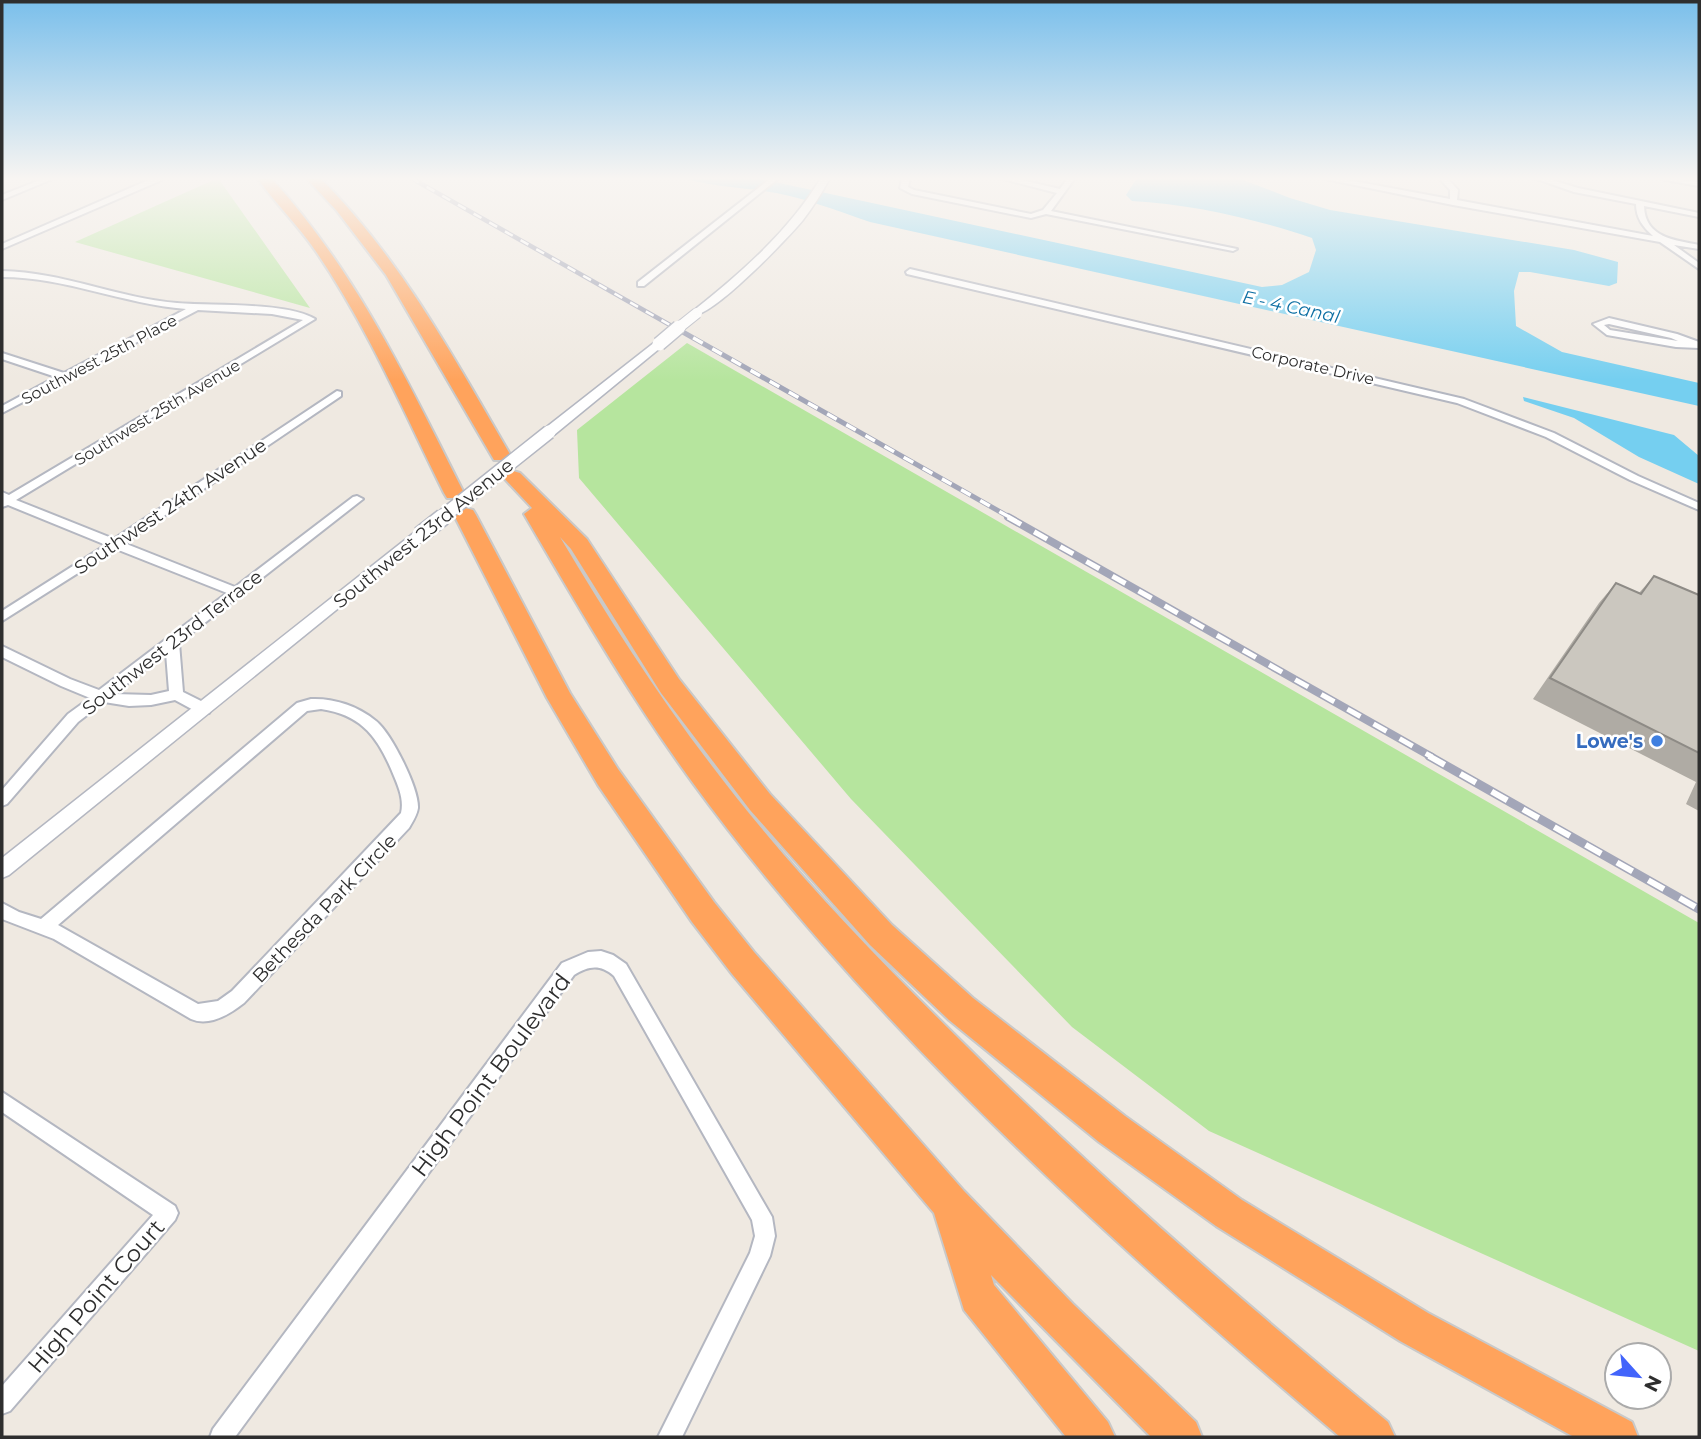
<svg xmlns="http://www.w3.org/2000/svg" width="1701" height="1439" viewBox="0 0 1701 1439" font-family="Montserrat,sans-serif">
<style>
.green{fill:#b6e59e}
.water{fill:#75cff0}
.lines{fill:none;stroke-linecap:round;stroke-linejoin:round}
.minor-casing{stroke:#b4b7c1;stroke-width:4}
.tertiary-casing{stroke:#b4b7c1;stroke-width:3}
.motorway-casing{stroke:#c9c9c9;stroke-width:4}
.minor{fill:#fff;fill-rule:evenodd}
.tertiary{fill:#fff;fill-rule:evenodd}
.motorway{fill:#ffa35c;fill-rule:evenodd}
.rail-far3-casing{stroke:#a3a6b8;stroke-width:4.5}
.rail-far2-casing{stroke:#a3a6b8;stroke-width:5}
.rail-far1-casing{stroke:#a3a6b8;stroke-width:8}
.rail-casing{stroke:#a3a6b8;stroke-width:9}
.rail-far3{stroke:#fff;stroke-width:2.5;stroke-dasharray:9;stroke-linecap:butt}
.rail-far2{stroke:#fff;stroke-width:3.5;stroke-dasharray:11;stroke-linecap:butt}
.rail-far1{stroke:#fff;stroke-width:5;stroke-dasharray:15;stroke-linecap:butt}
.rail{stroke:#fff;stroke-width:6;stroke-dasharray:18;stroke-linecap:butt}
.tertiary-bridge-far2-casing{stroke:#b4b7c1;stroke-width:12;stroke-linecap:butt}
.tertiary-bridge-far1-casing{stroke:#b4b7c1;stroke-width:16;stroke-linecap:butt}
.tertiary-bridge-casing{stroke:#b4b7c1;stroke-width:19;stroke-linecap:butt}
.tertiary-bridge-far2{stroke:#fff;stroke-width:10}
.tertiary-bridge-far1{stroke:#fff;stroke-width:13}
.tertiary-bridge{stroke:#fff;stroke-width:16}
.wall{fill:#afaba4}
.building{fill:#cbc7bf;stroke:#8e8b86;stroke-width:2}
.shop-dot{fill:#3f7fe0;stroke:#fff;stroke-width:2.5}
.labels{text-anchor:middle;stroke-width:5;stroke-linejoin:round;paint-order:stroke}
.far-street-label{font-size:16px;fill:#2e2e2e;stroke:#fff}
.far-water-label{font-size:18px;font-style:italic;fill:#0d6fa3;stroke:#fff}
.street-label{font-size:19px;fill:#2e2e2e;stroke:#fff}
.shop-label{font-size:19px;font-weight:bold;fill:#366cbe;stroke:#fff;text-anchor:end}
.near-street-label{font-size:23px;fill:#2e2e2e;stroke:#fff}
</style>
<rect width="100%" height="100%" fill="#efe9e1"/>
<path class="green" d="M 218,178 L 310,308 L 75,242 Z
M 687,343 L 1699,923 L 1699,1351 L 1209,1131 L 1072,1027 L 851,799 L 579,478 L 577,430 Z"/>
<path class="water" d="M 682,178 L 756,178 L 1262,287 L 1282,285 L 1309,272 L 1316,250 L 1312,238 C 1256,219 1191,204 1132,201 L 1126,195 L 1137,178 L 1238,178 L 1290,198 L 1330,210 L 1574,250 L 1618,262 L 1617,283 L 1609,286 L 1530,272 L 1519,272 L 1514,291 L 1516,326 L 1562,352 L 1699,383 L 1699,406 L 870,222 C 835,210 800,196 764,191 C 736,187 709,186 682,178 Z
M 1523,397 L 1674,435 L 1699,456 L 1699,484 L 1639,457 L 1574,418 L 1524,401 Z"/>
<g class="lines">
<g class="minor-casing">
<path id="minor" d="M 45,178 L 55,178 L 2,200 L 2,195 Z
M 153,178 L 162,180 L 2,249 L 2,244 Z
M 771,178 L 779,178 L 644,286 L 638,286 L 638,282 Z
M 902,178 L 910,178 L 908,187 L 914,190 L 1031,214 L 1043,210 L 1057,193 L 999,178 L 1013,178 L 1060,189 L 1068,178 L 1075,178 L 1051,211 L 1237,249 L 1233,251 L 1046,214 L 1031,218 L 912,194 L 900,188 Z
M 1320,178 L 1337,178 L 1450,199 L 1450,190 L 1439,178 L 1447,178 L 1458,190 L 1457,200 L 1653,236 C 1643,227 1636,218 1636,204 L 1574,192 L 1534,178 L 1546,178 L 1578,188 L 1699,213 L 1699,217 L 1644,206 C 1645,238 1675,240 1699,245 L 1699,249 L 1674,245 L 1699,263 L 1699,269 L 1660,242 L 1453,205 Z
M 1662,178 L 1699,182 L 1699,186 L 1665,180 Z
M 910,269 L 1464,399 L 1554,433 L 1638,476 L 1699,503 L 1699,510 L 1630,480 L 1546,437 L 1457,403 L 907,274 L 906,272 Z
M 2,271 C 63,272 117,298 177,303 C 212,306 287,302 315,319 L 16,500 L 114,539 L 337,391 L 341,392 L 341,396 L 124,543 L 235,587 L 353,497 L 357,496 L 363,499 L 179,643 L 183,692 L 209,705 L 211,709 L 209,713 L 199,713 L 175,700 L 151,705 L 129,706 L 104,702 L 78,722 L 7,804 L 2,806 L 2,790 L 68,714 L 90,698 L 61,686 L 2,657 L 2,646 L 70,679 L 99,690 L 227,593 L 116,549 L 2,621 L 2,611 L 106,545 L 8,505 L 2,507 L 2,492 L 9,495 L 303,320 L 272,314 L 198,310 L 2,413 L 2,406 L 56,377 L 2,359 L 2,353 L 64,373 L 186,309 C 123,304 65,277 2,277 ZM 166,653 L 169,691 L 151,695 L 114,694 Z
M 1609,318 L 1677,334 L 1699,342 L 1699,348 L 1676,347 L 1607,335 L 1593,324 ZM 1609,324 L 1671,338 L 1678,341 L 1610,330 L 1604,325 Z
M 311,699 C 334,698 358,706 376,721 C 391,733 419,788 418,808 C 417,815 413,821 409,828 L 244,1003 C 230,1014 209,1027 191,1019 L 54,939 L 2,919 L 2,903 L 19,912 L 41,919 L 297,703 ZM 321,709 C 363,715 379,739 394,776 C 399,788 404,800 401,813 L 232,991 L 218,1001 L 198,1004 L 58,925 L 307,711 Z
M 601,951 L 613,955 L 626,964 L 772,1217 L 775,1236 L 770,1256 L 682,1437 L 658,1437 L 750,1253 L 755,1236 L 752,1220 L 614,976 C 600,964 589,966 574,975 L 235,1437 L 210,1437 L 213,1429 L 562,963 L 588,952 Z
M 2,1092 L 175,1206 L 178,1213 L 175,1220 L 10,1411 L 2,1414 L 2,1386 L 153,1215 L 2,1112 Z"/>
</g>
<g class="tertiary-casing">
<path id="tertiary" d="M 821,178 L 830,178 C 822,193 813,207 803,220 C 789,237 712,318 693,315 L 693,311 C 742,272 788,232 821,178 Z
M 655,342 L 665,344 L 554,435 L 544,435 L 544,429 Z
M 420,530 L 425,532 L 427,535 L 425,538 L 9,875 L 2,878 L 2,858 L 415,532 Z"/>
</g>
<g class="motorway-casing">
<path id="motorway" d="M 257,178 L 271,178 C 356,271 408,382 464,493 L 461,498 L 447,498 L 444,493 C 404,412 368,328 317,253 C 299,226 276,204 257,178 Z
M 306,178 L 320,178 C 401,259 454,358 511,456 L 508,460 L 494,460 L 386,275 L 337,211 Z
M 513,471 L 520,473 L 587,539 L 679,679 L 770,794 L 892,925 L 973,998 L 1125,1116 L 1242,1200 L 1428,1313 L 1632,1422 L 1638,1437 L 1574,1437 L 1400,1341 L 1216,1226 L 1099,1142 L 949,1020 L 870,945 L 750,810 L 661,693 L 571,549 L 560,537 C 607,616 656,693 712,766 C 786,864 872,953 959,1039 C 1095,1174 1240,1300 1388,1422 L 1395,1437 L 1340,1437 C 1111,1243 871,1026 693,783 C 630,697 578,606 524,514 L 532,508 L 503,477 L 506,473 Z
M 465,508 L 473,510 L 476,515 L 570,693 L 618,769 L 714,902 L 754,952 L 964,1191 L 1073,1304 L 1196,1422 L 1202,1437 L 1151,1437 L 991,1275 L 994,1285 L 1108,1422 L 1115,1437 L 1066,1437 L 964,1310 L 934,1213 L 732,974 L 692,922 L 598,785 L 547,698 L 454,515 L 457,510 Z"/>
</g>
<use href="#minor" class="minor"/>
<use href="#tertiary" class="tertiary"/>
<use href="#motorway" class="motorway"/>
<g class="rail-far3-casing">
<path id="rail-far3" d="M 411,178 L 677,329"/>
</g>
<g class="rail-far2-casing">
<path id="rail-far2" d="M 674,327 L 1011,518"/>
</g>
<g class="rail-far1-casing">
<path id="rail-far1" d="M 1008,517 L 1432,757"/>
</g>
<g class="rail-casing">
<path id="rail" d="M 1429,756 L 1699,909"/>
</g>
<use href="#rail-far3" class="rail-far3"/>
<use href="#rail-far2" class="rail-far2"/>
<use href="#rail-far1" class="rail-far1"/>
<use href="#rail" class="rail"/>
<g class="tertiary-bridge-far2-casing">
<path id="tertiary-bridge-far2" d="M 677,329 L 697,313"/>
</g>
<g class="tertiary-bridge-far1-casing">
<path id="tertiary-bridge-far1" d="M 659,344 L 679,327
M 441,518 L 549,432"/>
</g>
<g class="tertiary-bridge-casing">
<path id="tertiary-bridge" d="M 420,535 L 443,517"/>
</g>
<use href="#tertiary-bridge-far2" class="tertiary-bridge-far2"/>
<use href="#tertiary-bridge-far1" class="tertiary-bridge-far1"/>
<use href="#tertiary-bridge" class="tertiary-bridge"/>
</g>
<path class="wall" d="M 1654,576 L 1699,595 L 1699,811 L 1686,804 L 1696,782 L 1533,699 L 1599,603 L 1616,583 L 1639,593 Z"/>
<path class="building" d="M 1654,576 L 1699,595 L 1699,753 L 1550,678 L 1616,583 L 1641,594 Z"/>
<linearGradient id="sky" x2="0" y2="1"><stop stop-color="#7abfeb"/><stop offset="0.47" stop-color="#f8f5f2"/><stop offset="1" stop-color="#f8f5f2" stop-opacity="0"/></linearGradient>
<rect width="1701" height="380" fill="url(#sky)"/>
<circle class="shop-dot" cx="1657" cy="741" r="7"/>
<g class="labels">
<g class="far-street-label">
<text transform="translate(99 359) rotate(-28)" y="6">Southwest 25th Place</text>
<text transform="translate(1313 365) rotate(13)" y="6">Corporate Drive</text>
<text transform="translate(157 412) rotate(-31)" y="6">Southwest 25th Avenue</text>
</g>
<g class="far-water-label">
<text transform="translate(1291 307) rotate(12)" y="6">E - 4 Canal</text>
</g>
<g class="street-label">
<text transform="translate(170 506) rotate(-34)" y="7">Southwest 24th Avenue</text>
<text transform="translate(423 533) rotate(-39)" y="7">Southwest 23rd Avenue</text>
<text transform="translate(172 642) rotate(-38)" y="7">Southwest 23rd Terrace</text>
<text transform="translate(324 908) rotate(-46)" y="7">Bethesda Park Circle</text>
</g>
<g class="shop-label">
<text x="1643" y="748">Lowe's</text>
</g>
<g class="near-street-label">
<text transform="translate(491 1075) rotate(-53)" y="8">High Point Boulevard</text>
<text transform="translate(96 1296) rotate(-49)" y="8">High Point Court</text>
</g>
</g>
<rect width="1701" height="1439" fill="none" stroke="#2e2e2e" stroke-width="7"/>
<g transform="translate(1638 1376) rotate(117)"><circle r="33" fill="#ffffff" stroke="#ababab" stroke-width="2"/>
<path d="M0-5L12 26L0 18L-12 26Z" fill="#4264fb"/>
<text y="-10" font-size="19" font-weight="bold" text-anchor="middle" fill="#2e2e2e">N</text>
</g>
</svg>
